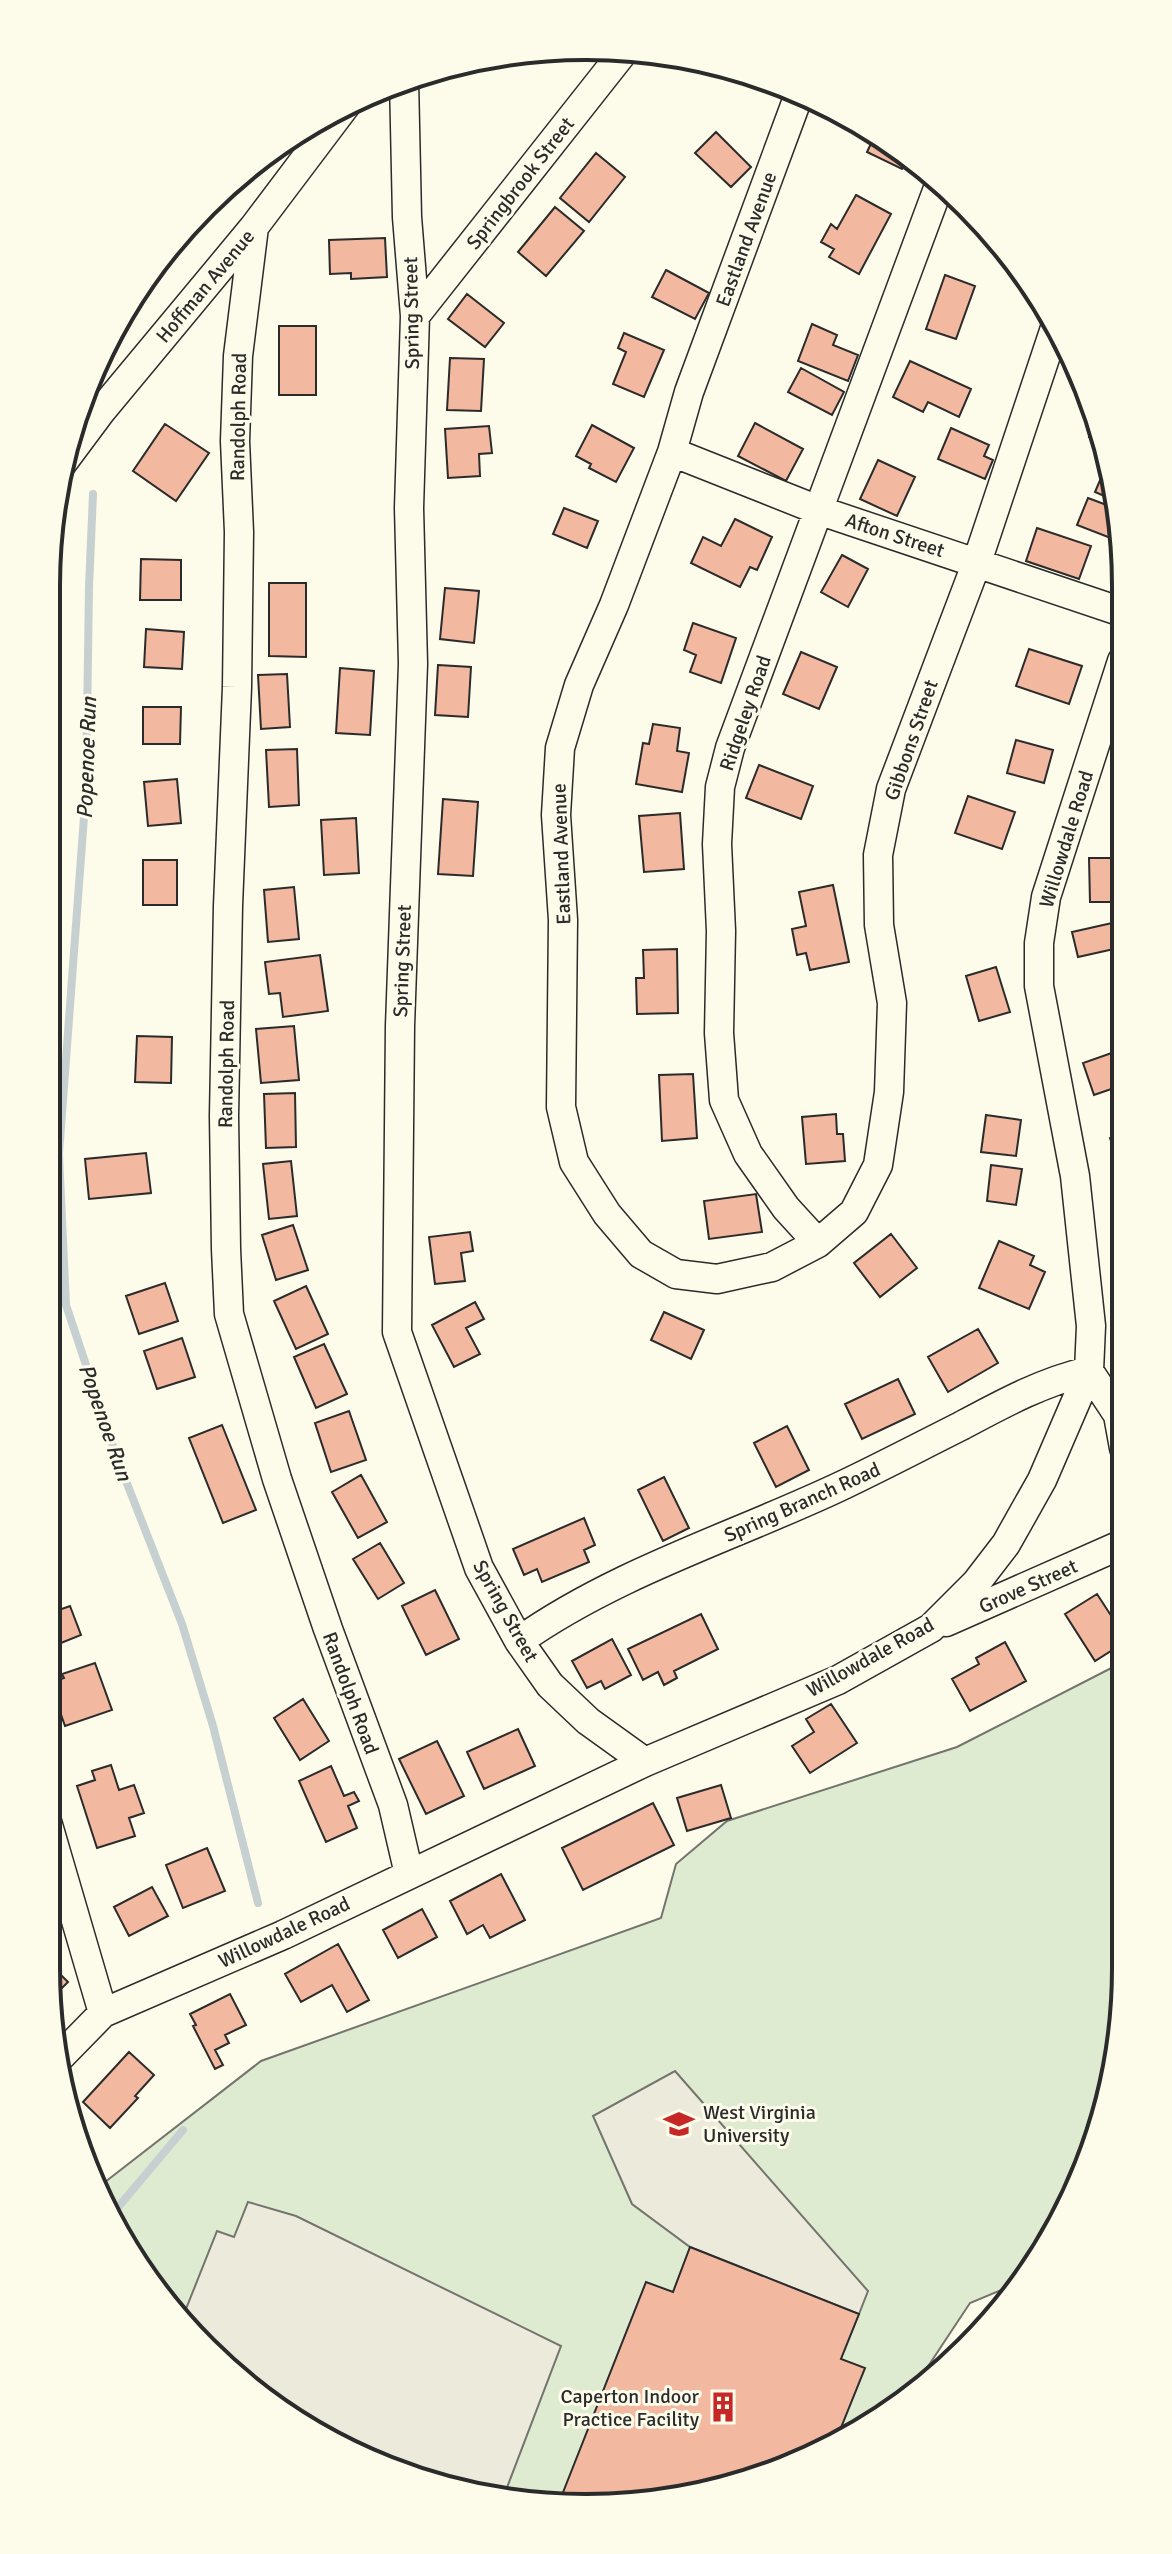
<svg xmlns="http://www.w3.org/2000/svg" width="1172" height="2554" viewBox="0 0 1172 2554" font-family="Signika,sans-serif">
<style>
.green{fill:#deebd1;stroke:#74746e;stroke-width:2}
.parking{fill:#eceadb;stroke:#74746e;stroke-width:2}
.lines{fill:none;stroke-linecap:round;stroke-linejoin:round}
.stream{stroke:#c7d0d0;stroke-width:8}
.building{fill:#f2b8a0;stroke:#2b2b2b;stroke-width:2}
.minor-casing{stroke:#2b2b2b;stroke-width:31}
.minor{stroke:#fdfbea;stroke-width:28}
.labels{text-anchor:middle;stroke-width:6;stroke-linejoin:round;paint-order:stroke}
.street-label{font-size:20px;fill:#2b2b2b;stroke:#fdfbea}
.poi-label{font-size:20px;fill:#2b2b2b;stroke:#fdfbea;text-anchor:start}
.water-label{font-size:22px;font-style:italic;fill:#2b2b2b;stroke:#fdfbea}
.rim{fill:none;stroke:#2b2b2b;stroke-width:4}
</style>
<rect width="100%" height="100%" fill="#fdfbea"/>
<path class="green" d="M 1125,1661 L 1126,1968 L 1116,2074 L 1085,2174 L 1018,2283 L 970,2303 L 913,2389 L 856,2436 L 759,2479 L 657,2503 L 481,2498 L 316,2436 L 180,2324 L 118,2238 L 96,2189 L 261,2061 L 661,1918 L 676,1864 L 727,1821 L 957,1747 Z"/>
<path class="parking" d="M 675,2071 L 868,2291 L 859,2314 L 690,2247 L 632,2204 L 593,2116 Z
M 248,2202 L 296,2216 L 561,2346 L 503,2498 L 481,2498 L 316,2436 L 180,2324 L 217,2231 L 234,2237 Z"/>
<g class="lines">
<path class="stream" d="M 92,382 L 93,369
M 93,494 L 89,587 L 86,790 L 59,1154 L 66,1305 L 117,1458 L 182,1624 L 213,1726 L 258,1903
M 109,2218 L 183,2130"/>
</g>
<path class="building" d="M 716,132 L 751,167 L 731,187 L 695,153 Z
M 875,135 L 909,154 L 902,169 L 867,152 Z
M 596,153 L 625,177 L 589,222 L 560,198 Z
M 856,195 L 891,214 L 859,274 L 829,257 L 834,249 L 821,242 L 831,224 L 837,229 Z
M 555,207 L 584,231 L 546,276 L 518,252 Z
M 385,238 L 387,277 L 351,279 L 351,273 L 330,274 L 329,240 Z
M 158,260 L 165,266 L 132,306 L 128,303 L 137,286 Z
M 666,270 L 709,293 L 695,319 L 652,297 Z
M 945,275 L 975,286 L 956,339 L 926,329 Z
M 467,294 L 504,323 L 485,347 L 448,319 Z
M 812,324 L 837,335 L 833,345 L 858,355 L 848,381 L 798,361 Z
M 279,326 L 316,326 L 316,395 L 279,395 Z
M 624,333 L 664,350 L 644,397 L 613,384 L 626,352 L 618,348 Z
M 450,358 L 484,359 L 481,411 L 447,410 Z
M 910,361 L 971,389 L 959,417 L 928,402 L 923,412 L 893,397 Z
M 801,368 L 844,392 L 832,415 L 788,392 Z
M 1095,418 L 1102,441 L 1089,437 Z
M 755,423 L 803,449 L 786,481 L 738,456 Z
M 165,424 L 209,453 L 176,501 L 133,471 Z
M 592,425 L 634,448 L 616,482 L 589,468 L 591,464 L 576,456 Z
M 489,426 L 492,453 L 479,454 L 480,476 L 448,478 L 445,429 Z
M 951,428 L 989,445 L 984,456 L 993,460 L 985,479 L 938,459 Z
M 878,460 L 915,477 L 897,516 L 860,499 Z
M 1106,466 L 1108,467 L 1118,502 L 1095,492 Z
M 1088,498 L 1120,510 L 1121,542 L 1077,525 Z
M 564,508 L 598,521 L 587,548 L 553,534 Z
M 735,519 L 772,537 L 757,570 L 750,567 L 740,587 L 691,563 L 703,537 L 721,546 Z
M 1037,528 L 1091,546 L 1079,579 L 1026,561 Z
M 842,555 L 868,569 L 848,607 L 821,592 Z
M 141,559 L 181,560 L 181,600 L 140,600 Z
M 269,583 L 306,583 L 306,657 L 269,656 Z
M 445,588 L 479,591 L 474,643 L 440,639 Z
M 693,623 L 736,638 L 721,683 L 690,672 L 696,655 L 684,650 Z
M 146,629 L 184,632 L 182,669 L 144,667 Z
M 1029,649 L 1082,666 L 1069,704 L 1016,686 Z
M 801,652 L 837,667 L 819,709 L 783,694 Z
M 438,665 L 471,667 L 468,717 L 435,715 Z
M 340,668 L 374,671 L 370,735 L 336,733 Z
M 287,674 L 290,727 L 261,729 L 258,675 Z
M 143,707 L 181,707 L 180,744 L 143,744 Z
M 653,724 L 680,728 L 677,751 L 689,753 L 682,792 L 636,784 L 643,743 L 649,744 Z
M 1016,740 L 1053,750 L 1044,783 L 1007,773 Z
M 297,749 L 299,805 L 269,807 L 266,750 Z
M 759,765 L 813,786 L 801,819 L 746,798 Z
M 177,779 L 181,823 L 148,826 L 144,782 Z
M 968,796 L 1015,812 L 1002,849 L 955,833 Z
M 443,799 L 478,802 L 473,876 L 438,874 Z
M 680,813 L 684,869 L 644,872 L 639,816 Z
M 356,818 L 359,873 L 324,875 L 321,820 Z
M 1089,858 L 1122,858 L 1123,902 L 1090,902 Z
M 143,860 L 177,860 L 177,905 L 143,905 Z
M 833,885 L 849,962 L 810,970 L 806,953 L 797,955 L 792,929 L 806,926 L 799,892 Z
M 294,887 L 299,939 L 268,942 L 264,890 Z
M 1121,921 L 1123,947 L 1078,957 L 1072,932 Z
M 677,949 L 678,1013 L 637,1014 L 636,978 L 644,978 L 643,950 Z
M 320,955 L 328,1011 L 283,1017 L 280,993 L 269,994 L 265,962 Z
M 996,967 L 1010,1012 L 979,1021 L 966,976 Z
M 294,1026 L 299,1080 L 261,1083 L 256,1029 Z
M 137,1036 L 172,1037 L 171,1083 L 135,1082 Z
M 1123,1049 L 1123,1085 L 1094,1095 L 1083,1063 Z
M 693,1074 L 697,1138 L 662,1141 L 659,1075 Z
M 295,1093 L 296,1147 L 266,1148 L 264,1094 Z
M 836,1114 L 837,1134 L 843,1134 L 845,1161 L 806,1164 L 802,1117 Z
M 986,1115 L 1021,1120 L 1016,1156 L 981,1152 Z
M 1123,1133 L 1123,1175 L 1110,1138 Z
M 146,1153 L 151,1193 L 89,1199 L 85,1159 Z
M 291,1161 L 297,1216 L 269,1219 L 263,1164 Z
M 991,1165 L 1022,1169 L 1016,1205 L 987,1201 Z
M 756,1194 L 762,1232 L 709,1239 L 704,1201 Z
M 293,1225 L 308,1270 L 276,1280 L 262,1235 Z
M 470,1232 L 473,1251 L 461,1253 L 465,1281 L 435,1284 L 429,1237 Z
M 891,1234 L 917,1268 L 880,1297 L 854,1263 Z
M 999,1241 L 1034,1256 L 1030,1265 L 1045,1272 L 1029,1309 L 979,1288 Z
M 165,1283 L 178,1321 L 139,1334 L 126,1296 Z
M 306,1286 L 328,1334 L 296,1349 L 274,1301 Z
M 475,1302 L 484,1319 L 466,1328 L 480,1354 L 454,1367 L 432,1325 Z
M 664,1312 L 704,1330 L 691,1359 L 651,1340 Z
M 978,1329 L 998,1363 L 948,1392 L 928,1357 Z
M 182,1338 L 195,1377 L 157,1389 L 144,1351 Z
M 324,1344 L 347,1394 L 316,1408 L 294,1357 Z
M 898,1379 L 915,1414 L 862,1439 L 845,1404 Z
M 349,1411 L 366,1460 L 331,1472 L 315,1423 Z
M 222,1425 L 256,1510 L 223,1523 L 189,1438 Z
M 787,1426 L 809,1470 L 776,1487 L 754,1443 Z
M 361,1475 L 387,1522 L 358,1538 L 332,1492 Z
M 664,1477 L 689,1528 L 663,1541 L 638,1490 Z
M 584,1518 L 595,1545 L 584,1550 L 589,1562 L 542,1582 L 537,1569 L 524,1575 L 513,1549 Z
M 380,1543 L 404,1583 L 378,1599 L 353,1559 Z
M 435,1590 L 459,1639 L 426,1655 L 402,1606 Z
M 1097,1594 L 1125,1637 L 1125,1642 L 1095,1661 L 1065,1614 Z
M 55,1598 L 59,1610 L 70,1606 L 81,1635 L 46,1649 L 46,1601 Z
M 701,1614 L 718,1649 L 674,1671 L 677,1678 L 664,1685 L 658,1672 L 643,1680 L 628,1649 Z
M 612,1639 L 631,1675 L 605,1689 L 601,1681 L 587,1688 L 572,1661 Z
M 1005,1642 L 1026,1681 L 970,1711 L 952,1679 L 979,1664 L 976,1658 Z
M 95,1663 L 112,1710 L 65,1726 L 50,1683 L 64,1678 L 62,1674 Z
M 303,1699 L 329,1741 L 300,1760 L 274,1718 Z
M 831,1704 L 857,1743 L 810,1773 L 792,1746 L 814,1732 L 806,1719 Z
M 518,1729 L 535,1766 L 484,1789 L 467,1752 Z
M 437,1741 L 464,1796 L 426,1814 L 399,1759 Z
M 111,1765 L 119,1790 L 134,1785 L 144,1813 L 129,1818 L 135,1836 L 97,1848 L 77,1786 L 95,1780 L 92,1771 Z
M 331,1766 L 344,1796 L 354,1792 L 359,1801 L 348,1806 L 357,1828 L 326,1842 L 299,1781 Z
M 721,1785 L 731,1818 L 687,1831 L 677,1798 Z
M 653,1803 L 674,1845 L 583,1890 L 562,1848 Z
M 207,1848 L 225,1891 L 183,1908 L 166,1865 Z
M 501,1874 L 525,1920 L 490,1938 L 483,1925 L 467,1934 L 450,1901 Z
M 152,1887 L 168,1916 L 129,1936 L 114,1907 Z
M 422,1909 L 437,1937 L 398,1958 L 383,1930 Z
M 338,1944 L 369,2000 L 347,2012 L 332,1985 L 301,2002 L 285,1974 Z
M 46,1960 L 68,1982 L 51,1999 L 46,1968 Z
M 230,1994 L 246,2025 L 225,2035 L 229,2043 L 215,2050 L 223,2065 L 215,2069 L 193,2026 L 196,2025 L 190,2014 Z
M 129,2052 L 154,2075 L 135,2096 L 138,2098 L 110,2128 L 83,2102 Z
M 690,2247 L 859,2314 L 841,2359 L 865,2368 L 834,2445 L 759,2479 L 657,2503 L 560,2500 L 646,2282 L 673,2292 Z"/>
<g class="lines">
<g class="minor-casing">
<path id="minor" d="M 404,80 L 407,217 L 415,316 L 409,508 L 413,664 L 400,1026 L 397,1332 L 479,1568 L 519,1641 L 550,1685 L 588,1721 L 645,1762
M 800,92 L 689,392 L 672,452 L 614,605 L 579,685 L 560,748 L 556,815 L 563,920 L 561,1107 L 574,1162 L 607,1214 L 641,1254 L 676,1274 L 717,1279 L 772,1267 L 818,1243 L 854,1212 L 878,1165 L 889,1092 L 892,1003 L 879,925 L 878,855 L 891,789 L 977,562 L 1055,328
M 254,227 L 238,356 L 235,441 L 239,532 L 237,687 L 228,906 L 224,1116 L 226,1249 L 229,1314 L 277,1479 L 328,1629 L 393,1805 L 409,1874
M 415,316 L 625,50
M 672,452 L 818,510 L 1122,612
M 61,465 L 102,410 L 254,227 L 346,105
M 818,1243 L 786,1208 L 748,1154 L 724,1100 L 719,1033 L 721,931 L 717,844 L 720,787 L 730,748 L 940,183
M 946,1622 L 1125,1543
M 519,1641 C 617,1572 733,1537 841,1486 C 881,1467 921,1446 961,1426 C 1002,1404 1042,1382 1089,1371 L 1118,1415 L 1124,1448
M 46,1818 L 103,2013
M 61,2056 L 103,2013 L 283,1935 L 645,1762 L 838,1680 L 931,1628 L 976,1583 L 1006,1544 L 1042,1480 L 1089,1371 L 1091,1326 L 1075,1176 L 1039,986 L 1039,943 L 1046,897 L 1122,661"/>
</g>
<use href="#minor" class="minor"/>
</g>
<defs>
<g id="university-bare" transform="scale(2.4)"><path d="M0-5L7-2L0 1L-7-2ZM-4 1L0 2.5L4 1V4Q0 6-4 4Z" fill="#c62828" stroke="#fdfbea" stroke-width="2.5" paint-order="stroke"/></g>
<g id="building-bare" transform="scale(2.4)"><path d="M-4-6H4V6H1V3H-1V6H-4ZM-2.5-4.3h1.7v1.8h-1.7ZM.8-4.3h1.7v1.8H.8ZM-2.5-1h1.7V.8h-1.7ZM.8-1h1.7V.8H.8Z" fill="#c62828" stroke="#fdfbea" stroke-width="2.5" paint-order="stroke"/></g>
</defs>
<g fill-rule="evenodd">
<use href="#university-bare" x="679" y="2124"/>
<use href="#building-bare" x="723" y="2407"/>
</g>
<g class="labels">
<g class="street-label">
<text transform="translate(520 183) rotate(-52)" y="7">Springbrook Street</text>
<text transform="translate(746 239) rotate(-70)" y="7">Eastland Avenue</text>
<text transform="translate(205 286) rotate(-50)" y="7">Hoffman Avenue</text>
<text transform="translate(411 313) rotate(-91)" y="7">Spring Street</text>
<text transform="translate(238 417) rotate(-89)" y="7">Randolph Road</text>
<text transform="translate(895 535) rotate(18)" y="7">Afton Street</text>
<text transform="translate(745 713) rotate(-71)" y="7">Ridgeley Road</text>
<text transform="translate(911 740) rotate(-71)" y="7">Gibbons Street</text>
<text transform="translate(1066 839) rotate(-73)" y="7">Willowdale Road</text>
<text transform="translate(561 854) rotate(-92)" y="7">Eastland Avenue</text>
<text transform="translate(402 961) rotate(-88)" y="7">Spring Street</text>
<text transform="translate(226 1064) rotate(-89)" y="7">Randolph Road</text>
<text transform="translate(802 1502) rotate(-24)" y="7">Spring Branch Road</text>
<text transform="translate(1028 1586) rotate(-24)" y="7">Grove Street</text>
<text transform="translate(506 1611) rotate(61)" y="7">Spring Street</text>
<text transform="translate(870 1657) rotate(-29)" y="7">Willowdale Road</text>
<text transform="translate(351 1693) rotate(70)" y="7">Randolph Road</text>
<text transform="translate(284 1932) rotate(-25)" y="7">Willowdale Road</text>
</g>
<g class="poi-label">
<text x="703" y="2119">West Virginia<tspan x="703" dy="23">University</tspan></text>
<text x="699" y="2403" text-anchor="end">Caperton Indoor<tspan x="699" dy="23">Practice Facility</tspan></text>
</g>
<g class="water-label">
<text transform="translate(86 758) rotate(-88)" y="8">Popenoe Run</text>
<text transform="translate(106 1422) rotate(71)" y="8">Popenoe Run</text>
</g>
</g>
<path d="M0 0H1172V2554H0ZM586 60H586A526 526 0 0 1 1112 586V1968A526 526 0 0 1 586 2494H586A526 526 0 0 1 60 1968V586A526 526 0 0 1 586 60Z" fill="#fdfbea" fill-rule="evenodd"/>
<path class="rim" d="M586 60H586A526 526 0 0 1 1112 586V1968A526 526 0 0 1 586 2494H586A526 526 0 0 1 60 1968V586A526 526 0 0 1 586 60Z"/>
</svg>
